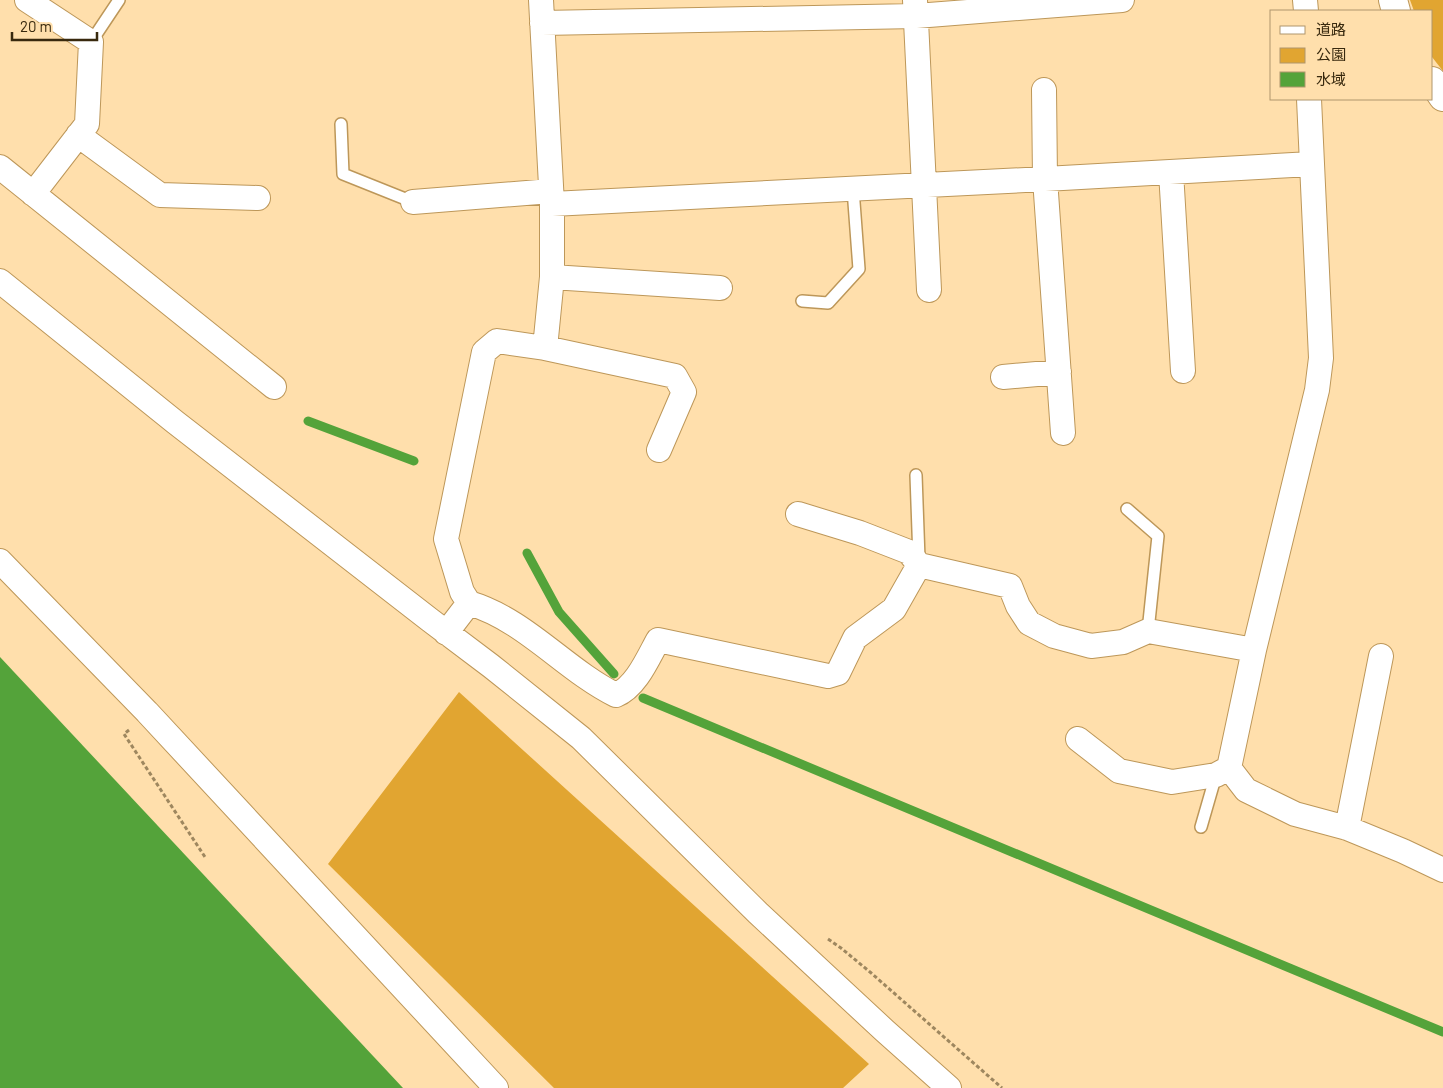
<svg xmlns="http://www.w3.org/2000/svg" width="1443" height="1088" viewBox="0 0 1443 1088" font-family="Barlow,'Noto Sans JP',sans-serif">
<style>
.green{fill:#e1a531}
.water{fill:#54a33a}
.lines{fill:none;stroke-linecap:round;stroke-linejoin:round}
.stream{stroke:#54a33a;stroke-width:9}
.service-casing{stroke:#bd9759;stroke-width:14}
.minor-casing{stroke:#bd9759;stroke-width:26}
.tertiary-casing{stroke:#bd9759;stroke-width:30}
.path{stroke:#9e875f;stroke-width:3;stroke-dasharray:4 2.5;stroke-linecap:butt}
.service{stroke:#fff;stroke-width:11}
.minor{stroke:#fff;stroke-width:24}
.tertiary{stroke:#fff;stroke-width:28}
</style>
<rect width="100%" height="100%" fill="#ffdfac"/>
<path class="green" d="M 1410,0 L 1443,0 L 1443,71 L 1432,57 L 1432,11 L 1414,11 Z
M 459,692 L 869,1064 L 843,1088 L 554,1088 L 328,864 Z"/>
<path class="water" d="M 0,657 L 403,1088 L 0,1088 Z"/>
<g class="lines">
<path class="stream" d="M 308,421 L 414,461
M 527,553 L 559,612 L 614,674
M 643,698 L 1443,1032"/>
<g class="service-casing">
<path id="service" d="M 91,42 L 119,0
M 341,124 L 343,174 L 413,202
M 802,301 L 828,303 L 859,269 L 853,189
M 916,475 L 919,559
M 1127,509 L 1158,536 L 1148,631
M 1201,827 L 1216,775"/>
</g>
<g class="minor-casing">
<path id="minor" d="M 27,0 L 91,42 L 87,124 L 33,194
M 541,0 L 552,204 L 1045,179 L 1311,164
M 915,0 L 929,290
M 1305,0 L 1306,11
M 542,23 L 916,16 L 1122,0
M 1044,90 L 1045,179 L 1063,433
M 1309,99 L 1321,358 L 1317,390 L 1254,650 L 1229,768 L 1246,790 L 1295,814 L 1347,828 L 1403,851 L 1443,870
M 78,135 L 160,195 L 258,198
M 0,167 L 274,387
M 1171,172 L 1183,371
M 413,202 L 551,191
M 552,277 L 720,288
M 0,281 L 175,422 L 430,620 L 491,666 L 581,738 L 758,913 L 885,1031 L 949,1088
M 545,348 L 552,277 L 552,204
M 1003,377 L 1059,372
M 798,514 L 860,533 L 909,552 L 919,565 L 1010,586 L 1018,606 L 1029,623 L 1054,636 L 1091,646 L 1123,642 L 1148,631 L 1254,650
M 0,561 L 147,712 L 496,1088
M 469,603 L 462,592 L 446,539 L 484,352 L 497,341 L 545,348 L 675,376 L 684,392 L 659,450
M 446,633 L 469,603 C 526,620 564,669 616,695 C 636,687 648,658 658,640 L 828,676 L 838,673 L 855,638 L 894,609 L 919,565
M 1078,739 L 1119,771 L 1172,782 L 1216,775 L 1229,768
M 1347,828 L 1381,656"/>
</g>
<g class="tertiary-casing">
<path id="tertiary" d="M 1393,0 L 1396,11
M 1432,81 L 1443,97"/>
</g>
<path class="path" d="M 129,730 L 124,734 L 205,857
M 828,939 L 841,948 L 870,972 L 1002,1088"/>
<use href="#service" class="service"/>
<use href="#minor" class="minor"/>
<use href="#tertiary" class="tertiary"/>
</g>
<rect x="1270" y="10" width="162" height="90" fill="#ffdfac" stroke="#af966d"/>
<rect x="1280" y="26" width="25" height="8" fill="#ffffff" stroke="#af966d"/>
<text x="1316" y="35" font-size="15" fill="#38290e">道路</text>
<rect x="1280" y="48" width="25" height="15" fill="#e1a531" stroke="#af966d"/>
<text x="1316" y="60" font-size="15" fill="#38290e">公園</text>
<rect x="1280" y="72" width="25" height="15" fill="#54a33a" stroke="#af966d"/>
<text x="1316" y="85" font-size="15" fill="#38290e">水域</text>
<path d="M12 32v8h85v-8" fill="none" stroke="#38290e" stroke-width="2.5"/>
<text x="20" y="32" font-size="15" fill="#38290e" stroke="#ffdfac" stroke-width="4" paint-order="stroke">20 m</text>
</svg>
